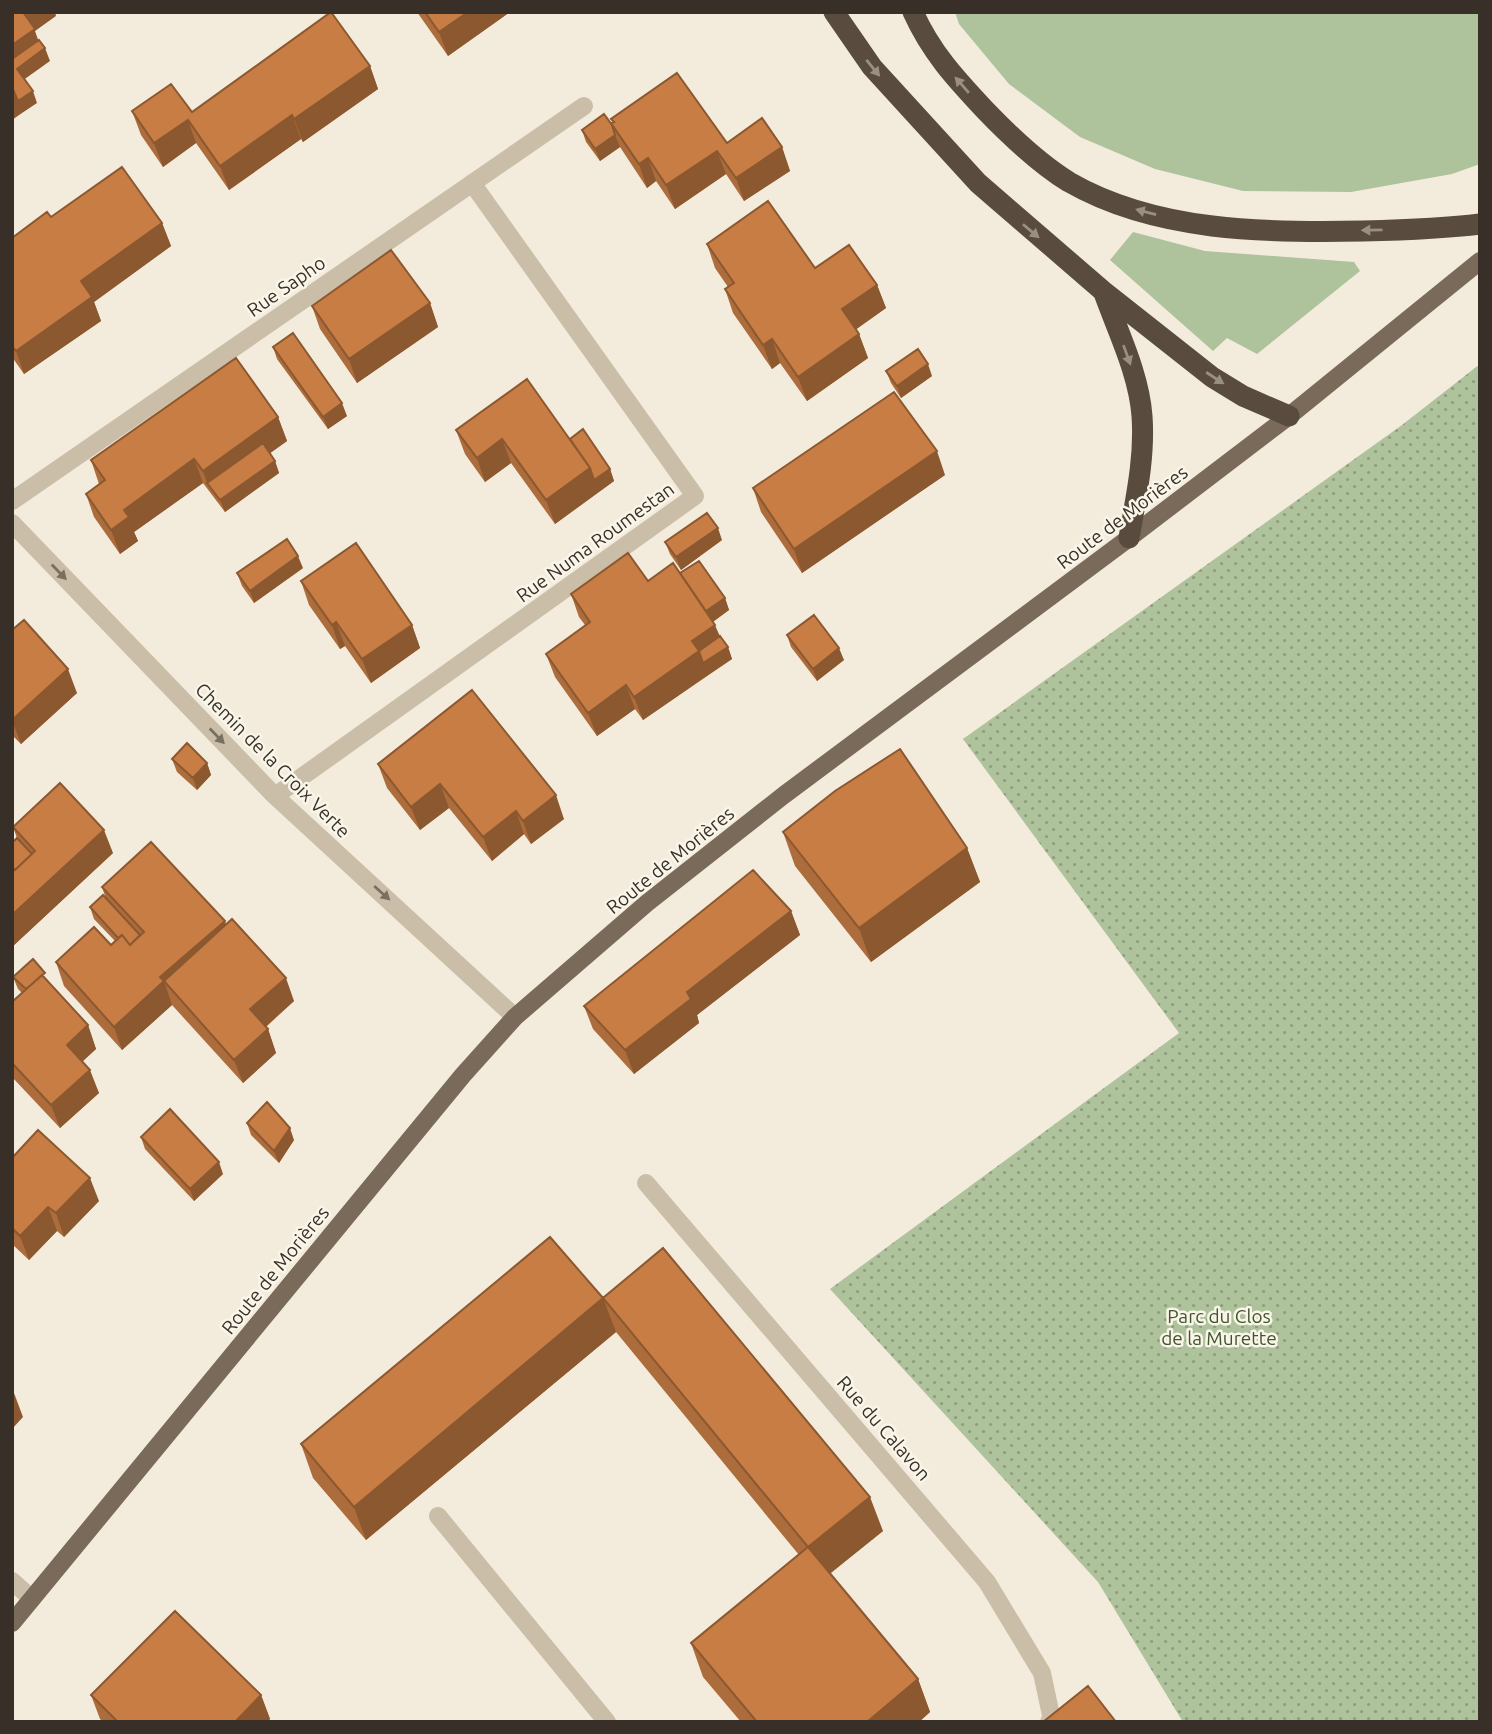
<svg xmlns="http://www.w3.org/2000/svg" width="1492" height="1734" viewBox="0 0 1492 1734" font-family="Ubuntu,sans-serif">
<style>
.green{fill:#aec29c}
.park{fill:url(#park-dots)}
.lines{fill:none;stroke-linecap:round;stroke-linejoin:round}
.minor{stroke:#cbbea8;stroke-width:18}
.major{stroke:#7a6a59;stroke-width:18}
.highway{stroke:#594c3f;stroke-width:21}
.wall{fill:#ac6c3b}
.shaded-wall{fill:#8c5830}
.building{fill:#c87d45;stroke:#8c5830;stroke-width:2}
.oneway{fill:#999083}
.oneway2{fill:#7a7062}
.labels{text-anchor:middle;stroke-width:5;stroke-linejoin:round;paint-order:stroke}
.street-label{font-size:19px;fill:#383028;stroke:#faf5e9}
.park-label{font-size:19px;fill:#3f562c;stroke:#faf5e9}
</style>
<defs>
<pattern id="park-dots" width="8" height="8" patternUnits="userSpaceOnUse" patternTransform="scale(1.75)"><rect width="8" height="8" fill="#aec29c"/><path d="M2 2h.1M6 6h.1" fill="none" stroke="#8f9e7f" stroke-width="1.8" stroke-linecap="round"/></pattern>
</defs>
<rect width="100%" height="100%" fill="#f3ecdc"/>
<path class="green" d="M 955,12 L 1480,12 L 1480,164 L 1452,174 L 1351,192 L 1243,191 L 1155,169 L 1080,137 L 1009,84 L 959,24 Z
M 1133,232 L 1205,251 L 1354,262 L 1360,271 L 1257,354 L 1227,338 L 1213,351 L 1110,260 Z"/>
<path class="park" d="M 1480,364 L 1480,1722 L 1183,1722 L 1098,1582 L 830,1289 L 1179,1033 L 963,739 L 1402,425 Z"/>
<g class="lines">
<path class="minor" d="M 12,501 L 584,106
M 12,523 L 275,796 L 515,1017
M 275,796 L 695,496 L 472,183
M 646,1183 L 987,1582 L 1042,1673 L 1052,1720 L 1049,1722
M 438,1516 L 607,1722
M 12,1581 L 32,1599"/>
<path class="major" d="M 12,1623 L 463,1075 L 515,1017 L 647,903 L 784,795 L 1129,538 L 1289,416 L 1480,261"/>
<path class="highway" d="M 834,12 L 872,67 L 978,183 L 1103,291 L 1212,377 L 1243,396 L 1289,416
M 913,12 C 931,52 955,78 985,110 C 1010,136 1038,163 1069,182 C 1156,232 1266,233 1363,231 C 1402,230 1441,229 1480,224
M 1104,293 C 1118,332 1139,374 1142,416 C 1145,457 1136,498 1129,538"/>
</g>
<path class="wall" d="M 417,12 L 510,12 L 448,56 Z
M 370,66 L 378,89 L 303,142 L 301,139 L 229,190 L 196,143 L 163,167 L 141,135 L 132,111 L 192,112 Z
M 611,119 L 727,143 L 782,147 L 790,171 L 744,201 L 726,174 L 675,209 L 656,181 L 647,188 L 620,147 L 600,161 L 586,142 L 582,130 L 612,125 L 613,122 Z
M 51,217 L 162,223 L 171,246 L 94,302 L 101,321 L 24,374 L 12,357 L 12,238 Z
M 707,244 L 815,268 L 877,285 L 886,308 L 856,329 L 859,334 L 868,358 L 807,401 L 780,363 L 772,369 L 733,313 L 725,289 L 728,287 L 715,268 Z
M 430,303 L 438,327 L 357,383 L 320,329 L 312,306 Z
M 273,347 L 347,416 L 328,429 L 277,359 Z
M 886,371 L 932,376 L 901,398 L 891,383 Z
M 278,417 L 287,441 L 270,453 L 275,461 L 279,473 L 225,512 L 203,483 L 134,532 L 138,541 L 120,554 L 94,517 L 86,494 L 99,484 L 91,460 Z
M 456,430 L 570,439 L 610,469 L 614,481 L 555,524 L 511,463 L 485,482 L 465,454 Z
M 945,475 L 802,573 L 761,512 L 753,488 Z
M 722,540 L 681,570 L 670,554 L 665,542 Z
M 303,568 L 254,603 L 242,586 L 237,573 Z
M 680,573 L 725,598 L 729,610 L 713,622 L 720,636 L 728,647 L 732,659 L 643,720 L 635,709 L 597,736 L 555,677 L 546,654 L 585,625 L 579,617 L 571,594 L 648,581 Z
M 301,581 L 412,625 L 420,648 L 371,683 L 345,646 L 340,649 L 309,605 Z
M 12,630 L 77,693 L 21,744 L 12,735 Z
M 787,635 L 844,660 L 817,681 L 791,647 Z
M 172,759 L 207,763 L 211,775 L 197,790 L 177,772 Z
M 378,764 L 564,819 L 531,844 L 524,834 L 492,861 L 449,808 L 420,830 L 387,788 Z
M 13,827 L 113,853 L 12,947 L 17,838 Z
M 783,832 L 967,848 L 980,882 L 871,962 L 795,866 Z
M 102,887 L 226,925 L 294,1001 L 266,1027 L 268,1029 L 276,1053 L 243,1083 L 172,1005 L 122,1050 L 64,986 L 56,962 L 111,945 L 115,941 L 94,919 L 90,907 L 106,899 Z
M 791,911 L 800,935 L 697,1015 L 699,1023 L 634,1074 L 593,1029 L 584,1006 Z
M 13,977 L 48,982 L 88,1025 L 96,1049 L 82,1062 L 99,1093 L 60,1128 L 12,1077 L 12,1002 L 22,993 L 18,989 Z
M 247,1123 L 294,1140 L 279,1163 L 251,1135 Z
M 141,1137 L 223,1174 L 194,1201 L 145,1149 Z
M 12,1158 L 99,1201 L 64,1237 L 57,1231 L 29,1260 L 12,1244 Z
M 603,1298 L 883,1531 L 830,1573 L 918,1679 L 930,1712 L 919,1722 L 741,1722 L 703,1677 L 691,1643 L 799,1555 L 616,1332 L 366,1540 L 313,1478 L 301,1444 Z
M 91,1695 L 261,1695 L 270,1719 L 267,1722 L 103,1722 L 100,1719 Z"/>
<path class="shaded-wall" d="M 22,12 L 55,12 L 56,16 L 35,31 L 42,51 L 45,48 L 50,61 L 22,81 L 12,74 L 12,45 Z
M 468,12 L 510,12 L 448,56 L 439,32 Z
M 370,66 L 378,89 L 303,142 L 294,119 Z
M 14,89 L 22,113 L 12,120 L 12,91 Z
M 33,91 L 37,103 L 22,113 L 18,101 Z
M 292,115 L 301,139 L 229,190 L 220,166 Z
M 188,120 L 196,143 L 163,167 L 154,143 Z
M 615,135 L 620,147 L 600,161 L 595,149 Z
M 782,147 L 790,171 L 744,201 L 736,178 Z
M 717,151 L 726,174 L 675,209 L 666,185 Z
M 648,158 L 656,181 L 647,188 L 639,164 Z
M 162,223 L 171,246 L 94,302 L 101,321 L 24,374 L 16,351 L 81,281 Z
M 877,285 L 886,308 L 851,333 L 842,309 Z
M 430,303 L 438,327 L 357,383 L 349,359 Z
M 859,334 L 868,358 L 807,401 L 798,377 Z
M 772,339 L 780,363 L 772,369 L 763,345 Z
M 928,364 L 932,376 L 901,398 L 897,386 Z
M 342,403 L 347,416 L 328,429 L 323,417 Z
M 278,417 L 287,441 L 215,493 L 207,483 L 203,471 Z
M 502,439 L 511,463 L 485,482 L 477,458 Z
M 937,451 L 945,475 L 802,573 L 794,549 Z
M 194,459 L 203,483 L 134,532 L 138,541 L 120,554 L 111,530 L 124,510 Z
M 275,461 L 279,473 L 225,512 L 220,500 Z
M 590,468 L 610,469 L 614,481 L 555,524 L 546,500 Z
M 718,528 L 722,540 L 681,570 L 676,557 Z
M 298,556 L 303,568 L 254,603 L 250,591 Z
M 725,598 L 729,610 L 708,625 L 703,613 Z
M 336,622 L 345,646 L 340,649 L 332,625 Z
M 412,625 L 420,648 L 371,683 L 362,659 Z
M 715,625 L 724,648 L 728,647 L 732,659 L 708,675 L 703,663 L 708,675 L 643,720 L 634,697 L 692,641 Z
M 839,648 L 844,660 L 817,681 L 813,669 Z
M 68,669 L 77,693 L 21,744 L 12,720 Z
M 626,685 L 635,709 L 597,736 L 588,713 Z
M 207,763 L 211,775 L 197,790 L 193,778 Z
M 440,784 L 449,808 L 420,830 L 411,807 Z
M 556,795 L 564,819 L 531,844 L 523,821 Z
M 516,811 L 524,834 L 492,861 L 483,837 Z
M 104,830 L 113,853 L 12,947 L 12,915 Z
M 967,848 L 980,882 L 871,962 L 859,928 Z
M 791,911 L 800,935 L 697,1015 L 699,1023 L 634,1074 L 625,1050 L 687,992 Z
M 225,921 L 233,945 L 164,981 L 172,1005 L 122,1050 L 114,1027 L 160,977 Z
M 286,978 L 294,1001 L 258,1033 L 250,1009 Z
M 88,1025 L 96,1049 L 75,1068 L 67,1045 Z
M 268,1029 L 276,1053 L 243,1083 L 234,1060 Z
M 90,1070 L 99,1093 L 60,1128 L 51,1105 Z
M 290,1128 L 294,1140 L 279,1163 L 274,1151 Z
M 219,1162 L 223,1174 L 194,1201 L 190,1189 Z
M 90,1178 L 99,1201 L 64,1237 L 56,1213 Z
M 48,1207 L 57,1231 L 29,1260 L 20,1236 Z
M 603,1298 L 616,1332 L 366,1540 L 354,1507 Z
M 14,1393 L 23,1417 L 12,1429 L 12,1395 Z
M 870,1497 L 883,1531 L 821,1581 L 808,1547 Z
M 918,1679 L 930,1712 L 919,1722 L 867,1722 Z
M 261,1695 L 270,1719 L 267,1722 L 235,1722 Z"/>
<path class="building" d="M 12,12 L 23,12 L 35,29 L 12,45 Z
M 331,12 L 370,66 L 294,119 L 292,115 L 220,166 L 188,120 L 154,143 L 132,111 L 171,84 L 192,112 Z
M 425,12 L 468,12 L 439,32 Z
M 39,40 L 45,48 L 17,69 L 33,91 L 18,101 L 12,87 L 12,59 Z
M 677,73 L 727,143 L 762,118 L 782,147 L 736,178 L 717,151 L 666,185 L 648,158 L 639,164 L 611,123 L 614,122 L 611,119 Z
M 604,114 L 612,125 L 615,135 L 595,149 L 582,130 Z
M 122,167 L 162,223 L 81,281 L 92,297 L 16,351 L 12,346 L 12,238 L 47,212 L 51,217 Z
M 768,201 L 815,268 L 849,245 L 877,285 L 842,309 L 859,334 L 798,377 L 772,339 L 763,345 L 725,289 L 734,283 L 707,244 Z
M 391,250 L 430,303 L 349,359 L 312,306 Z
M 293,333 L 342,403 L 323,417 L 273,347 Z
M 918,349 L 928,364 L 897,386 L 886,371 Z
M 236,358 L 278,417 L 203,471 L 194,459 L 124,510 L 129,517 L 111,530 L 86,494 L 105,480 L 91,460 Z
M 527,379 L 590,468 L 546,500 L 502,439 L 477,458 L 456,430 Z
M 894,392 L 937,451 L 794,549 L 753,488 Z
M 583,429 L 610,469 L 594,480 L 590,468 L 570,439 Z
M 263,443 L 275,461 L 220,500 L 207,483 Z
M 707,513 L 718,528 L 676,557 L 665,542 Z
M 287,539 L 298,556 L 250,591 L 237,573 Z
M 356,543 L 412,625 L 362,659 L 336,622 L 332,625 L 301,581 Z
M 628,553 L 648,581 L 673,563 L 715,625 L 692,641 L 699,651 L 634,697 L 626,685 L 588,713 L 546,654 L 590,622 L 571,594 Z
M 699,561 L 725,598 L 706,611 L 680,573 Z
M 814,615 L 839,648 L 813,669 L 787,635 Z
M 24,620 L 68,669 L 12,720 L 12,630 Z
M 720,636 L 728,647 L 703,663 L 699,651 Z
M 472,690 L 556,795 L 523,821 L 516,811 L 483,837 L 440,784 L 411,807 L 378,764 Z
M 187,743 L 207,763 L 193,778 L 172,759 Z
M 900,749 L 967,848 L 859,928 L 783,832 L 835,791 Z
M 60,783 L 104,830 L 12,915 L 12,867 L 15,870 L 35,851 L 13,827 Z
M 17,838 L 32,854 L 15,870 L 12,867 L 12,843 Z
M 151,842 L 225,921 L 160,977 L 164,981 L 114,1027 L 56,962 L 94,927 L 111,945 L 122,935 L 130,945 L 144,932 L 102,887 Z
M 753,870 L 791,911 L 687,992 L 691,999 L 625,1050 L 584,1006 Z
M 103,895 L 140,935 L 130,945 L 122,935 L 118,938 L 90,907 Z
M 232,919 L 286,978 L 250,1009 L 268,1029 L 234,1060 L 164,981 Z
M 33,959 L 45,973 L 26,989 L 13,977 Z
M 42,975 L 88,1025 L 67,1045 L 90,1070 L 51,1105 L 12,1063 L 12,1002 Z
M 267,1102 L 290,1128 L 274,1151 L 247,1123 Z
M 170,1109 L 219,1162 L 190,1189 L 141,1137 Z
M 38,1130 L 90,1178 L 56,1213 L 48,1207 L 20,1236 L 12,1228 L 12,1158 Z
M 550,1237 L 603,1298 L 354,1507 L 301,1444 Z
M 663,1248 L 870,1497 L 808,1547 L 603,1298 Z
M 808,1547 L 918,1679 L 867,1722 L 757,1722 L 691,1643 Z
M 175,1611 L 261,1695 L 235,1722 L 118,1722 L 91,1695 Z
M 1088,1686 L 1116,1722 L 1043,1722 Z"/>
<defs><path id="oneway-solid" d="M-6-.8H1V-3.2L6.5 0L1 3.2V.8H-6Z" transform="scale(1.75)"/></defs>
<g class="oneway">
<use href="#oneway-solid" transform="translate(873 68) rotate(51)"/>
<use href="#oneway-solid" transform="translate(962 85) rotate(-131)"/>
<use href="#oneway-solid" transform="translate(1146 212) rotate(-165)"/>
<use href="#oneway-solid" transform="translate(1372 230) rotate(179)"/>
<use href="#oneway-solid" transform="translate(1031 231) rotate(40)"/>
<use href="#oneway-solid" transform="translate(1127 355) rotate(70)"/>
<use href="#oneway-solid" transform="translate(1215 378) rotate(33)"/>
</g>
<g class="oneway2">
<use href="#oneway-solid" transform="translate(59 572) rotate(46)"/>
<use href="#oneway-solid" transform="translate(217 736) rotate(46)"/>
<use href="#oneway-solid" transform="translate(382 893) rotate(42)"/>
</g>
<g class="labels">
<g class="street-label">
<text transform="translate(286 286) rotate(-35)" y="7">Rue Sapho</text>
<text transform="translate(1122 517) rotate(-37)" y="7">Route de Morières</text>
<text transform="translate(595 542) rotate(-36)" y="7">Rue Numa Roumestan</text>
<text transform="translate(273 760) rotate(45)" y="7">Chemin de la Croix Verte</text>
<text transform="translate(670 860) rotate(-39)" y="7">Route de Morières</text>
<text transform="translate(275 1270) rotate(-51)" y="7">Route de Morières</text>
<text transform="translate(884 1428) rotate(49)" y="7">Rue du Calavon</text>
</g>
<g class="park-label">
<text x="1219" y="1323">Parc du Clos<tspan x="1219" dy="22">de la Murette</tspan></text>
</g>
</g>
<rect width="1492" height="1734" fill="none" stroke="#383028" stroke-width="28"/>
</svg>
